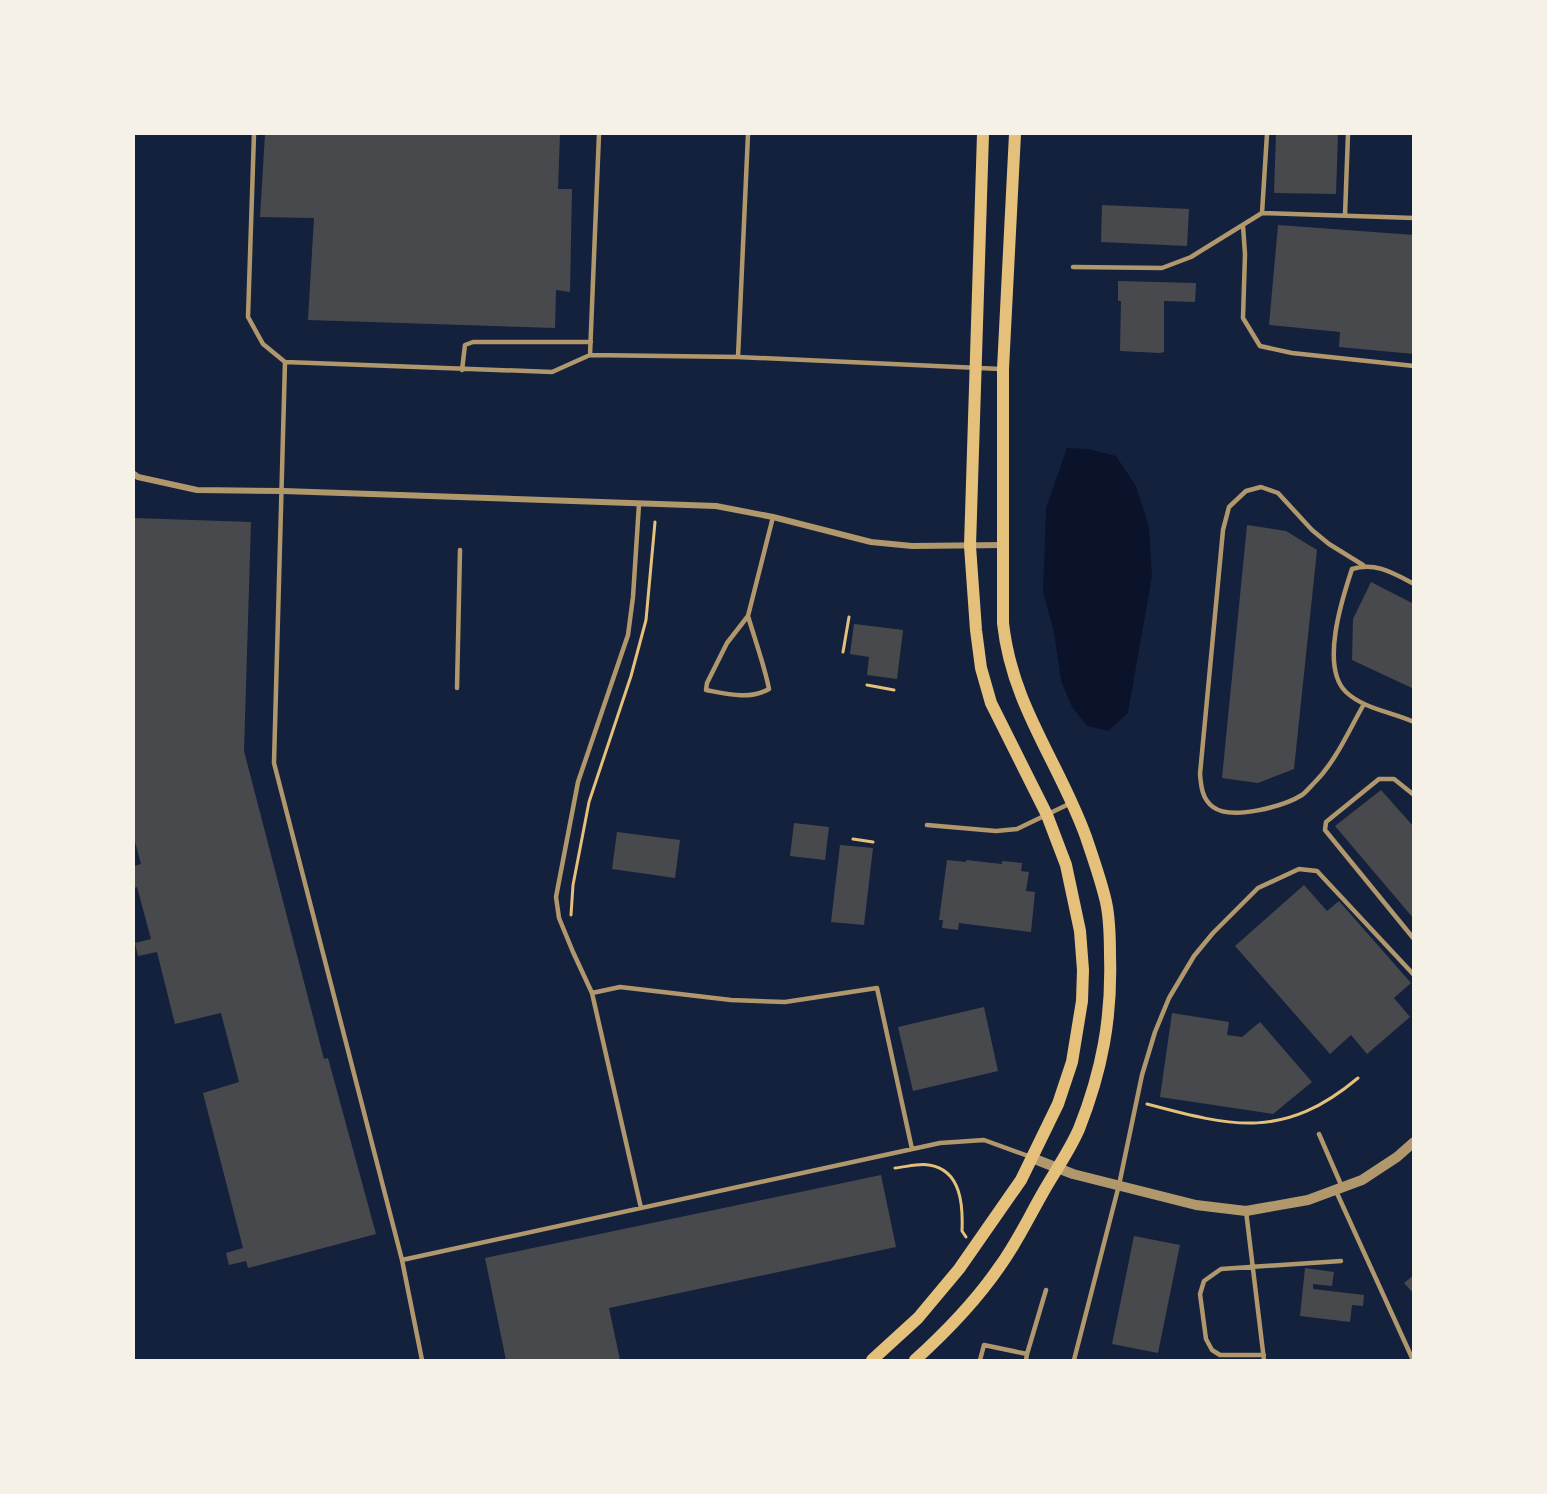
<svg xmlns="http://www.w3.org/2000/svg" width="1547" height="1494" viewBox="0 0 1547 1494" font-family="'DM Sans',sans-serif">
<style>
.water{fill:#0b132b}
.building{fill:#48494c}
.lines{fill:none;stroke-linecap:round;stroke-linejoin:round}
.path{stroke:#e5c07b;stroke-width:3}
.service{stroke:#b1986c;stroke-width:4.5}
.minor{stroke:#b1986c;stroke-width:6}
.tertiary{stroke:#b1986c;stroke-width:10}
.secondary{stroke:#e5c07b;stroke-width:12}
</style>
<rect width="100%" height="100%" fill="#14213d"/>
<path class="water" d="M 1067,448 L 1089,449 L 1116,456 L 1136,486 L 1149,527 L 1152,576 L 1128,713 L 1108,731 L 1087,726 L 1072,707 L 1061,681 L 1054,632 L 1043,592 L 1046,508 Z"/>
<path class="building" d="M 265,134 L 560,134 L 558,189 L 572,189 L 570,292 L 556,290 L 555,328 L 308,320 L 314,218 L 260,217 Z
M 1276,134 L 1338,134 L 1336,194 L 1274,193 Z
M 1102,205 L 1189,209 L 1187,246 L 1101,242 Z
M 1278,225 L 1414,235 L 1414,354 L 1339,347 L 1340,332 L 1269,325 Z
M 1118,281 L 1196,283 L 1195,302 L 1164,301 L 1164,352 L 1160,353 L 1120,351 L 1121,301 L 1118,301 Z
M 134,518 L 251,522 L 244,751 L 324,1059 L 328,1058 L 376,1234 L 248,1268 L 246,1261 L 229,1265 L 226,1253 L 243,1248 L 203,1093 L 239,1082 L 221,1013 L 175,1024 L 157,952 L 138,956 L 135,943 L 151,939 L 137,887 L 134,888 L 134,866 L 141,864 L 134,838 Z
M 1247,525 L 1286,531 L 1317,550 L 1294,769 L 1258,783 L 1222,778 Z
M 1371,582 L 1414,604 L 1414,689 L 1352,660 L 1353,619 Z
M 854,624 L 903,630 L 897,679 L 867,675 L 869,657 L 850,654 Z
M 1381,790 L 1414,827 L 1414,919 L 1335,826 Z
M 794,823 L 829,827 L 825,860 L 790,856 Z
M 617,832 L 680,840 L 675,878 L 612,869 Z
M 840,845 L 873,848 L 864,925 L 831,922 Z
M 947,860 L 966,862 L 966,860 L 1002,864 L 1002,861 L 1022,863 L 1021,871 L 1029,872 L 1026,891 L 1035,892 L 1031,932 L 959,923 L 958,930 L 942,928 L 943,920 L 939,920 Z
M 1304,885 L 1327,911 L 1339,901 L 1411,983 L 1394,998 L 1410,1017 L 1367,1054 L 1351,1035 L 1330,1054 L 1235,946 Z
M 984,1007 L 998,1071 L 913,1091 L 898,1027 Z
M 1172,1013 L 1229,1022 L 1227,1035 L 1242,1037 L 1260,1022 L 1312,1082 L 1273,1114 L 1160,1097 Z
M 881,1175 L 896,1247 L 609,1308 L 620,1360 L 506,1360 L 485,1258 Z
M 1134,1236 L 1180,1245 L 1158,1353 L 1112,1344 Z
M 1305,1268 L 1334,1272 L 1332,1286 L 1313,1284 L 1313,1289 L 1364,1295 L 1363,1306 L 1352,1305 L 1350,1322 L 1300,1316 Z
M 1414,1275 L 1414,1294 L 1404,1283 Z"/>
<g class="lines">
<path class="path" d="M 843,652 L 849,617
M 867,685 L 894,690
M 853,839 L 873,842
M 571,915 L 573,885 L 589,802 L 631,676 L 646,620 L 655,522
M 1147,1104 C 1233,1127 1284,1140 1358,1078
M 895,1168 C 906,1167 919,1163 929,1165 C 962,1170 963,1207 962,1231 L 966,1237"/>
<path class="service" d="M 254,134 L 248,317 L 263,344 L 285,362 L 552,372 L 590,355 L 738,357 L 1001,369
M 1262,213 L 1267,134
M 1345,215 L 1348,134
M 1243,226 L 1245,254 L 1243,318 L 1260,346 L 1292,353 L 1414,366
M 1073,267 L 1162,268 L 1191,257 L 1262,213 L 1414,218
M 590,355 L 599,134
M 738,357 L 748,134
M 285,362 L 274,763 L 402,1260 L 422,1360
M 462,370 L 465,345 L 473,342 L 591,342
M 639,504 L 633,597 L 628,635 L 578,782 L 556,897 L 559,918 L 573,952 L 592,993 L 641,1208
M 1363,565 L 1329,544 L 1312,530 L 1278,493 L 1261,487 L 1246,491 L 1229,507 L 1223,530 L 1200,774 C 1201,786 1202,799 1213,807 C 1232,821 1284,806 1302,795 C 1306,792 1311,786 1315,782 C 1336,761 1349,730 1364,704
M 1414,584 C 1393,573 1376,562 1352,569 C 1342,599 1320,667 1346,692 C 1364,709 1392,712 1414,722
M 748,616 C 755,640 764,664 769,689 C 750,700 727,694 706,690 L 707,683 L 727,643 L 748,616 L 773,517
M 457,688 L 460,550
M 1414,795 L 1394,779 L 1379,779 L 1326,822 L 1325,830 L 1414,939
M 927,825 L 996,831 L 1017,829 L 1071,803
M 592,993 L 620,987 L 731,1000 L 785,1002 L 877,988 L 912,1149
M 1319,1134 L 1342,1187
M 1336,1191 L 1413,1360
M 1246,1211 L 1264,1360
M 402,1260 L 940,1143 L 984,1140 L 1031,1157
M 1027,1354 L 1046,1290
M 1264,1355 L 1220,1355 L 1212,1350 L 1206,1339 L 1200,1294 L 1204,1281 L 1221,1269 L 1341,1261
M 980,1360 L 984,1345 L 1027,1354 L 1026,1360
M 1074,1360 L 1119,1185 L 1142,1075 L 1155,1032 L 1169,998 L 1194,956 L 1213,933 L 1258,888 L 1299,869 L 1317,871 L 1414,975"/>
<path class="minor" d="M 134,474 L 138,477 L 197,490 L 283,491 L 716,506 L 773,517 L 871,542 L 912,546 L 1003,545"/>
<path class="tertiary" d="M 1032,1158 L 1073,1174 L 1196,1205 L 1246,1211 L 1308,1200 L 1362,1180 L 1397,1157 L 1414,1142"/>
<path class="secondary" d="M 872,1360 L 918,1318 L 959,1269 L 1021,1180 L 1058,1104 L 1072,1062 L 1082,1001 L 1083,970 L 1080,931 L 1066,865 L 1047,815 L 991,703 L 981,668 L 976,630 L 970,546 L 983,134
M 915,1360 C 946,1332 976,1301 1000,1266 C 1016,1244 1028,1219 1041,1196 C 1053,1174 1069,1152 1079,1129 C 1102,1071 1112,1018 1110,956 C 1110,938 1110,920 1106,902 C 1101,880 1093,858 1086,837 C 1059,762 1012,706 1003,623 L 1003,369 L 1015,134"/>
</g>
<rect width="1547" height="1494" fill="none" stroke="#f6f1e7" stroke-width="270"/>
</svg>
